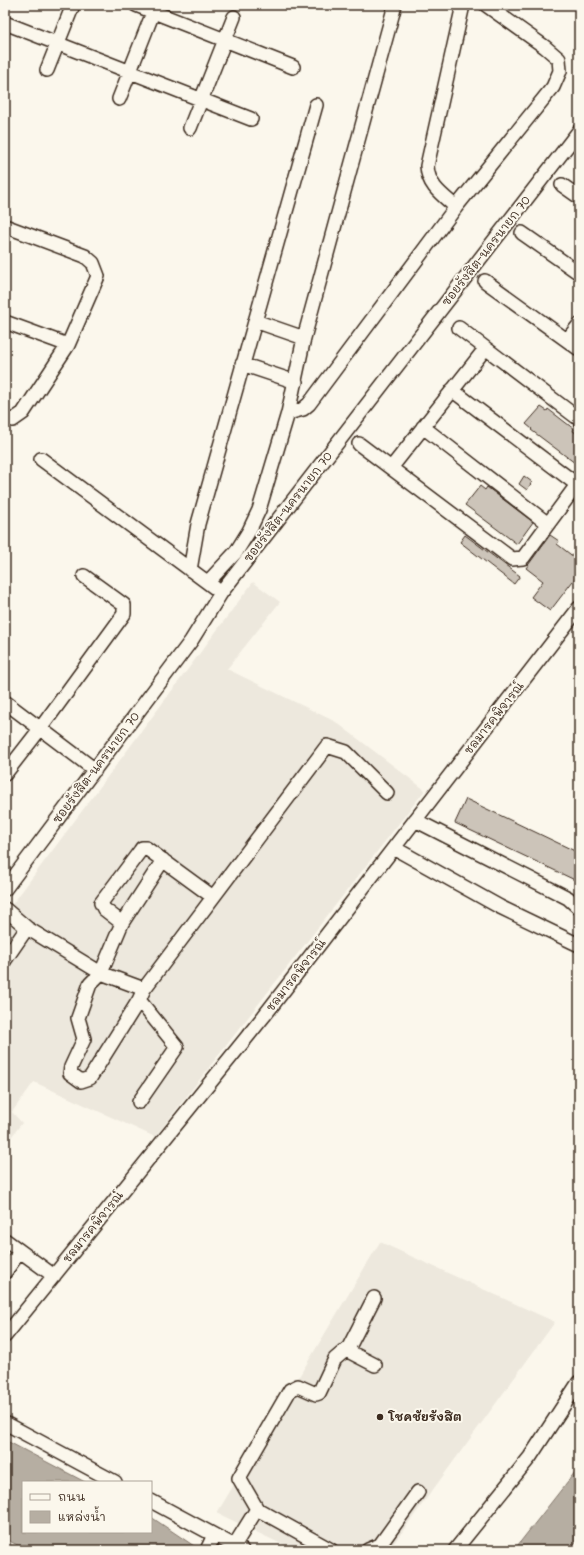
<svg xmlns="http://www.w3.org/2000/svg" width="584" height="1555" viewBox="0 0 584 1555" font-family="Mali,'Playpen Sans Thai',sans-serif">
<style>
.built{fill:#ede8dd}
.water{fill:#b6aea2;stroke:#85796d}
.building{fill:#ccc4b9;stroke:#3b2a1e}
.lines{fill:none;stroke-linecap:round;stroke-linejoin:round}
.minor-casing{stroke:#3b2a1e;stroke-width:16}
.minor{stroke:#fbf7ec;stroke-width:13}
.poi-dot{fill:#3b2a1e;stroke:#fbf7ec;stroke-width:1.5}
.labels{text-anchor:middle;stroke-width:4;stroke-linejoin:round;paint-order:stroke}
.street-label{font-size:12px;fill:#3b2a1e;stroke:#fbf7ec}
.poi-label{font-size:12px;font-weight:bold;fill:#3b2a1e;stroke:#fbf7ec;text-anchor:start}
</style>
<rect width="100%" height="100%" fill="#fbf7ec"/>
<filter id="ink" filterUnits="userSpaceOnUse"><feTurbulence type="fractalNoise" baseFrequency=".025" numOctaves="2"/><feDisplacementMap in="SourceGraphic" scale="8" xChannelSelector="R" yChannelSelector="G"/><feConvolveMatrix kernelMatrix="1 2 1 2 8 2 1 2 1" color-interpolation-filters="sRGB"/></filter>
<g filter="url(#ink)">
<path class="built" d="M 253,582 L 280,602 L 227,669 L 336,722 L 425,790 L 155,1137 L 34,1082 L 12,1112 L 22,1123 L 5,1145 L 5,914 Z
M 380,1242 L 555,1322 L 389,1550 L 294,1550 L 217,1513 Z"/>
<path class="water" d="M 5,1440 L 85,1482 L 23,1482 L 23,1532 L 151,1532 L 151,1517 L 200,1550 L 28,1550 L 5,1539 Z
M 579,1467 L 579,1538 L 569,1550 L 514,1550 Z"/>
<path class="building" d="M 541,407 L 547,411 L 548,409 L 574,429 L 573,431 L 579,435 L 579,466 L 531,430 L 532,429 L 526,424 Z
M 524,476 L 532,482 L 527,490 L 519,484 Z
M 480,486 L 485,490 L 487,487 L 533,522 L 517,544 L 465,505 Z
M 465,535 L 520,576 L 514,584 L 460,542 Z
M 550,535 L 559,541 L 557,544 L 579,561 L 579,573 L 550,611 L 531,597 L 543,581 L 526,568 Z
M 466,799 L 579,853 L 579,882 L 455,823 Z"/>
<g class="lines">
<g class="minor-casing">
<path id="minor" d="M 136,5 L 293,67
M 5,23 L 251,119
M 47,70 L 73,5
M 119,99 L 156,5
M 190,128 L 234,17
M 562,185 L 579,197
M 456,207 C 442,195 428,186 427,166 L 463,5
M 5,226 L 85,256 L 93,263 L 98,276 L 68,345 L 23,413 L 13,420 L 5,418
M 522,233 L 579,273
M 485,281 L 579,349
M 255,321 L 304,338
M 5,322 L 68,345
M 459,328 L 579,419
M 567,340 L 579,325
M 242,364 L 296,382
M 452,390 L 579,486
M 288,413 L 303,409 L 309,404 L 456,207 L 553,87 L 560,71 L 559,59 L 545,47 L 486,5
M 423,427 L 548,524
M 359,444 L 512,559 L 523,558 L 579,482
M 41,459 L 215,588
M 391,468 L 485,349
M 190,570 L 198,524 L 316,105
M 208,582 L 236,552 L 249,531 L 259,510 L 288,413 L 304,338 L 395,5
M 5,702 L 95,770
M 5,774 L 40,729 L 124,614 L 124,605 L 84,576
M 415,820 L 568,898 L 579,908
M 394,848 L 500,907 L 579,945
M 5,889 L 191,641 L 221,593 L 579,131
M 5,909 L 27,928 L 101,973 L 144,989 L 139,1000 L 177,1047 L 139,1102
M 122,923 L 163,860
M 5,960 L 27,928
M 144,989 L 327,746 L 346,752 L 387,793
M 139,1000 L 90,1078 L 81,1081 L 70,1073 L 71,1067 L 84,1039 L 78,1018 L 90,984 L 101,973 L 122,923 L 104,909 L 101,903 L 140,851 L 142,848 L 146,848 L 213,897
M 5,1240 L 54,1276
M 5,1272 L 20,1251
M 5,1336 L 264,1016 L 579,608
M 346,1350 L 375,1365
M 5,1423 L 115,1482
M 151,1501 L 242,1550
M 257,1509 L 331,1550
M 234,1546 L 257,1509 L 239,1478 L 290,1390 L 298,1386 L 316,1394 L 319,1393 L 335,1359 L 349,1347 L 374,1298
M 207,1550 L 214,1535
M 368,1550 L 380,1545 L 418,1492
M 455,1550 L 530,1457 L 579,1382"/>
</g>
<use href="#minor" class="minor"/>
</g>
</g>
<circle class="poi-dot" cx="380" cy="1417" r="4"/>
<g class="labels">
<g class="street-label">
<text transform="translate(486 251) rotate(-52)" y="4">ซอยรังสิต-นครนายก 70</text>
<text transform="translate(288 507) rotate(-52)" y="4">ซอยรังสิต-นครนายก 70</text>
<text transform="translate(494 718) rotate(-52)" y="4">ชลมารคพิจารณ์</text>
<text transform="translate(96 768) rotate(-53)" y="4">ซอยรังสิต-นครนายก 70</text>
<text transform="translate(296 975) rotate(-52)" y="4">ชลมารคพิจารณ์</text>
<text transform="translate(93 1227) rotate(-51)" y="4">ชลมารคพิจารณ์</text>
</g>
<g class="poi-label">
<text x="388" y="1421">โชคชัยรังสิต</text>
</g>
</g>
<rect width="584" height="1555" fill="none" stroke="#fbf7ec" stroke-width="20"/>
<rect x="10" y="10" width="564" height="1535" fill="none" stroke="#3b2a1e" stroke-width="1.5" filter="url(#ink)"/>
<rect x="22" y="1481" width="130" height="52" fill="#fbf7ec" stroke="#aea59a"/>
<rect x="30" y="1494" width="20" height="6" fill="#fbf7ec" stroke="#aea59a"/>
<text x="58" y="1501" font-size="12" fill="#3b2a1e">ถนน</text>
<rect x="30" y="1511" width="20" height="12" fill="#b6aea2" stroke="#aea59a"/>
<text x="58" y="1521" font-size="12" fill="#3b2a1e">แหล่งน้ำ</text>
</svg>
